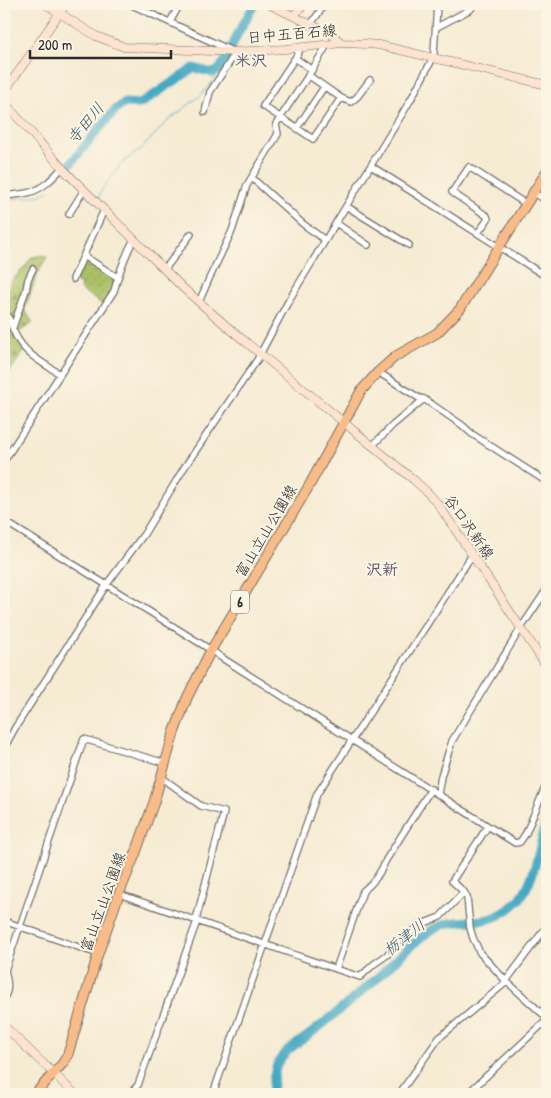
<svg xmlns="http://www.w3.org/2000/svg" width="551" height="1098" viewBox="0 0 551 1098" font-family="'Patrick Hand','Klee One',sans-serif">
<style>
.grass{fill:url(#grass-dots);stroke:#6b7648}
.cemetery{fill:url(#cemetery-stones);stroke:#6b7648}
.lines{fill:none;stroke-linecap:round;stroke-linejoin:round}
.stream{stroke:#44a9c4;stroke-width:1}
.river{stroke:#44a9c4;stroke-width:9}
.street-casing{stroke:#726e66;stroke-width:8}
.secondary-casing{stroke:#726e66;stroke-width:9}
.primary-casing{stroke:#726e66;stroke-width:11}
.street{stroke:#fff;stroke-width:5.5}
.secondary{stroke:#fde4d0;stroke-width:8}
.primary{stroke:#f9bc89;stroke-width:9}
.labels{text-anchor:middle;stroke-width:4;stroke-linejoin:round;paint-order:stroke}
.shield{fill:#fcf5e5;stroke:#6a6863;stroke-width:1}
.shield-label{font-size:14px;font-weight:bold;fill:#2b2b2b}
.street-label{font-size:15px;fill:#2b2b2b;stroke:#fcf5e5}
.neighbourhood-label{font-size:16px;font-weight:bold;fill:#5c566f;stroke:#fcf5e5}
.water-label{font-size:16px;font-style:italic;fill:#355d68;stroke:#fcf5e5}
</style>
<defs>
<pattern id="grass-dots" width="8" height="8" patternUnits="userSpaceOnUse" patternTransform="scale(1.25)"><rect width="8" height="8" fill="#abc166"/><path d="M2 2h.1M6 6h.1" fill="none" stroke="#8b9d54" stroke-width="1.8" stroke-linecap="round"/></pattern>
<pattern id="cemetery-stones" width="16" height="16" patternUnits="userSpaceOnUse" patternTransform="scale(1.25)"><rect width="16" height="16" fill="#abc166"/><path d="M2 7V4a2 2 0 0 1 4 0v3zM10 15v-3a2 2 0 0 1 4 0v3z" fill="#8b9d54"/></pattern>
</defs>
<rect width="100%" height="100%" fill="#fcf5e5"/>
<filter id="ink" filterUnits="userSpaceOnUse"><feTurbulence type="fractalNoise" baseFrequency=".02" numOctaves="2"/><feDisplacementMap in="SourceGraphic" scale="10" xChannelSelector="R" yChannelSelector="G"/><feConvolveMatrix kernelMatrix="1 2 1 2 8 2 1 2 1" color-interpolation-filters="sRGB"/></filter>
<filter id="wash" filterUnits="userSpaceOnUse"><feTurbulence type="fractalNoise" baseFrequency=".0096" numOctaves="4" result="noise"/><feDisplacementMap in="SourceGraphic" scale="20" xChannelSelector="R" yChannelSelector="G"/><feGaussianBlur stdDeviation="1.12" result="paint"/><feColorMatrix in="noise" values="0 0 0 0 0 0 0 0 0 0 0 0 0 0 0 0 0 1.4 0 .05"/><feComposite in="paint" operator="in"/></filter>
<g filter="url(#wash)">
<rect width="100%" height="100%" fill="#f6ebd3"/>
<path class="grass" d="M 85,259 L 115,278 L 113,290 L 103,305 L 80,289 L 81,285 L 75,282 Z"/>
<path class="cemetery" d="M 44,255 L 47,257 C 36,273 32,292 24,309 L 33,323 L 17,333 L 26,347 L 4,381 L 4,296 C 8,292 8,287 11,282 C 18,273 26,267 32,257 Z"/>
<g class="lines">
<path class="stream" d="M 99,199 L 100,193 L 121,164 L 141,149 L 168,121 L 201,95 L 213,81 L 219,70
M 4,203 L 11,199 L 41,195 L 49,191"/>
<path class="river" d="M 232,47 L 238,33 L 255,4
M 68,167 L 83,148 L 116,109 L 125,103 L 140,104 L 194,68 L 213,73 L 219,70 L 228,55
M 272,1094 C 273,1083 273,1071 279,1061 C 286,1049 299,1043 310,1034 C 330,1019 349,1002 368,986 C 389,968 414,939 437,927 C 455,919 471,923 489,919 C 498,917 508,910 515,904 C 535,886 540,842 547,817"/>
</g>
</g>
<g filter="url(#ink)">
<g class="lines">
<g class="street-casing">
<path id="street" d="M 130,4 L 234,52 L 231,60 L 210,92 L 205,112
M 170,22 L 180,4
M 311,24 L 325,4
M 437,27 L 471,9 L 474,4
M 301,48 L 295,58 L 312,70
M 295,58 L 263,106 L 313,139 L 341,98
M 308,75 L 341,98 L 351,102 L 357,97 L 370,80
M 297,128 L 324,87
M 371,166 L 547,277
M 252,178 L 303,224 L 325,240
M 534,193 L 547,201
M 4,197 C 11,194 19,195 27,193 C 42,190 52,179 62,168
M 346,206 L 409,245
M 69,214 L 84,190
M 336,223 L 368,245
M 478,233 L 488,219 L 487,216 L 453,193 L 452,192 L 469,167 L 526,204
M 84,256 L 117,277
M 165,269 L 191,234
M 73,279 L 104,210
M 199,302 L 209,279 L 232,231 L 247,185 L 278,134 L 276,124 L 312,70 L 327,45
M 8,316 C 10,322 12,328 15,334 C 24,354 43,363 60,374
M 13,327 L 20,307 L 26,290 L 28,279 L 33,269
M 378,372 L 419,398 L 424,399 L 462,425 L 472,434 L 547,482
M 372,446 L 393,425 L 424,399
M 4,461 L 114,291 C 119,273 125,256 134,239
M 4,521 L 211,650 L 222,658 L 488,826 L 452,881 L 464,892 L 467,897 L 470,928 L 473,938 L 480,953 L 505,980 L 547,1018
M 4,748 L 15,728 L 107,584 L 144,534 L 184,468 L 257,360 L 289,300 L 410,101 L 433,58 L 434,53 L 437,4
M 438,794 L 441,776 L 452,741 L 521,628 L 547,589
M 488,826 L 515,843 L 520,842 L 526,833 L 547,783
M 119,894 L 336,969 L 363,891 C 374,883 381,872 386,860 L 431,789
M 4,921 L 98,954
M 336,969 L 360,977 L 374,964 L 387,955 L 396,942 L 402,939 L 422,924 L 440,917 L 464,892
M 4,998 C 10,988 7,980 5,970 L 84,739 L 165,763
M 130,1094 L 138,1085 L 196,924 L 197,916 L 224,812 L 201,806 L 161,777
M 213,1094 L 317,794 L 472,555
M 399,1094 L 439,1038 L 503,985 L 547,926
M 467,1094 L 547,1020"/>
</g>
<g class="secondary-casing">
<path id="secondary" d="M 45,4 L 96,36 L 124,47 L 234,52 L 285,49 L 342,43 L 367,44 L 379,45 L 547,85
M 268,4 L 331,34 L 342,43
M 293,16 L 305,4
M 4,92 L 66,4
M 4,102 L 64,170 L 183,288 L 230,329 L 414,480 L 427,492 L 438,504 L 547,667
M 4,1026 L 75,1094"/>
</g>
<g class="primary-casing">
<path id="primary" d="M 35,1094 L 63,1063 L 68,1054 L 98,954 L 119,894 L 135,855 L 154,802 L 174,733 L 187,698 L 211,650 L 309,486 L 361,391 L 378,372 L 396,356 L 437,333 L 460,309 L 547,171"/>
</g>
<use href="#street" class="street"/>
<use href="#secondary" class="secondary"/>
<use href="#primary" class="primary"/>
</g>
</g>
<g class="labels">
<rect class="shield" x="231" y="590.5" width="18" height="23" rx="4"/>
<g class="shield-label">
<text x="240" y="607">6</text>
</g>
<g class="street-label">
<text transform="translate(292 34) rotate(-5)" y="5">日中五百石線</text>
<text transform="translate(469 527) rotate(55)" y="5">谷口沢新線</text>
<text transform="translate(266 531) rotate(-59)" y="5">富山立山公園線</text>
<text transform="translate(103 902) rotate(-70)" y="5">富山立山公園線</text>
</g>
<g class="neighbourhood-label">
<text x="251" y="66">米沢</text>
<text x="382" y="575">沢新</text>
</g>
<g class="water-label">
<text transform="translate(85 123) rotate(-50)" y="6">寺田川</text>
<text transform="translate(404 937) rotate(-38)" y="6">栃津川</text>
</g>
</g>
<rect width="551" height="1098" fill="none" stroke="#fcf5e5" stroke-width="20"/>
<path d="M30 50v8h141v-8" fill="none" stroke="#2b2b2b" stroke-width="2.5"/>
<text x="38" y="50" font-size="15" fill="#2b2b2b" stroke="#fcf5e5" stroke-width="4" paint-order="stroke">200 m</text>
</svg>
